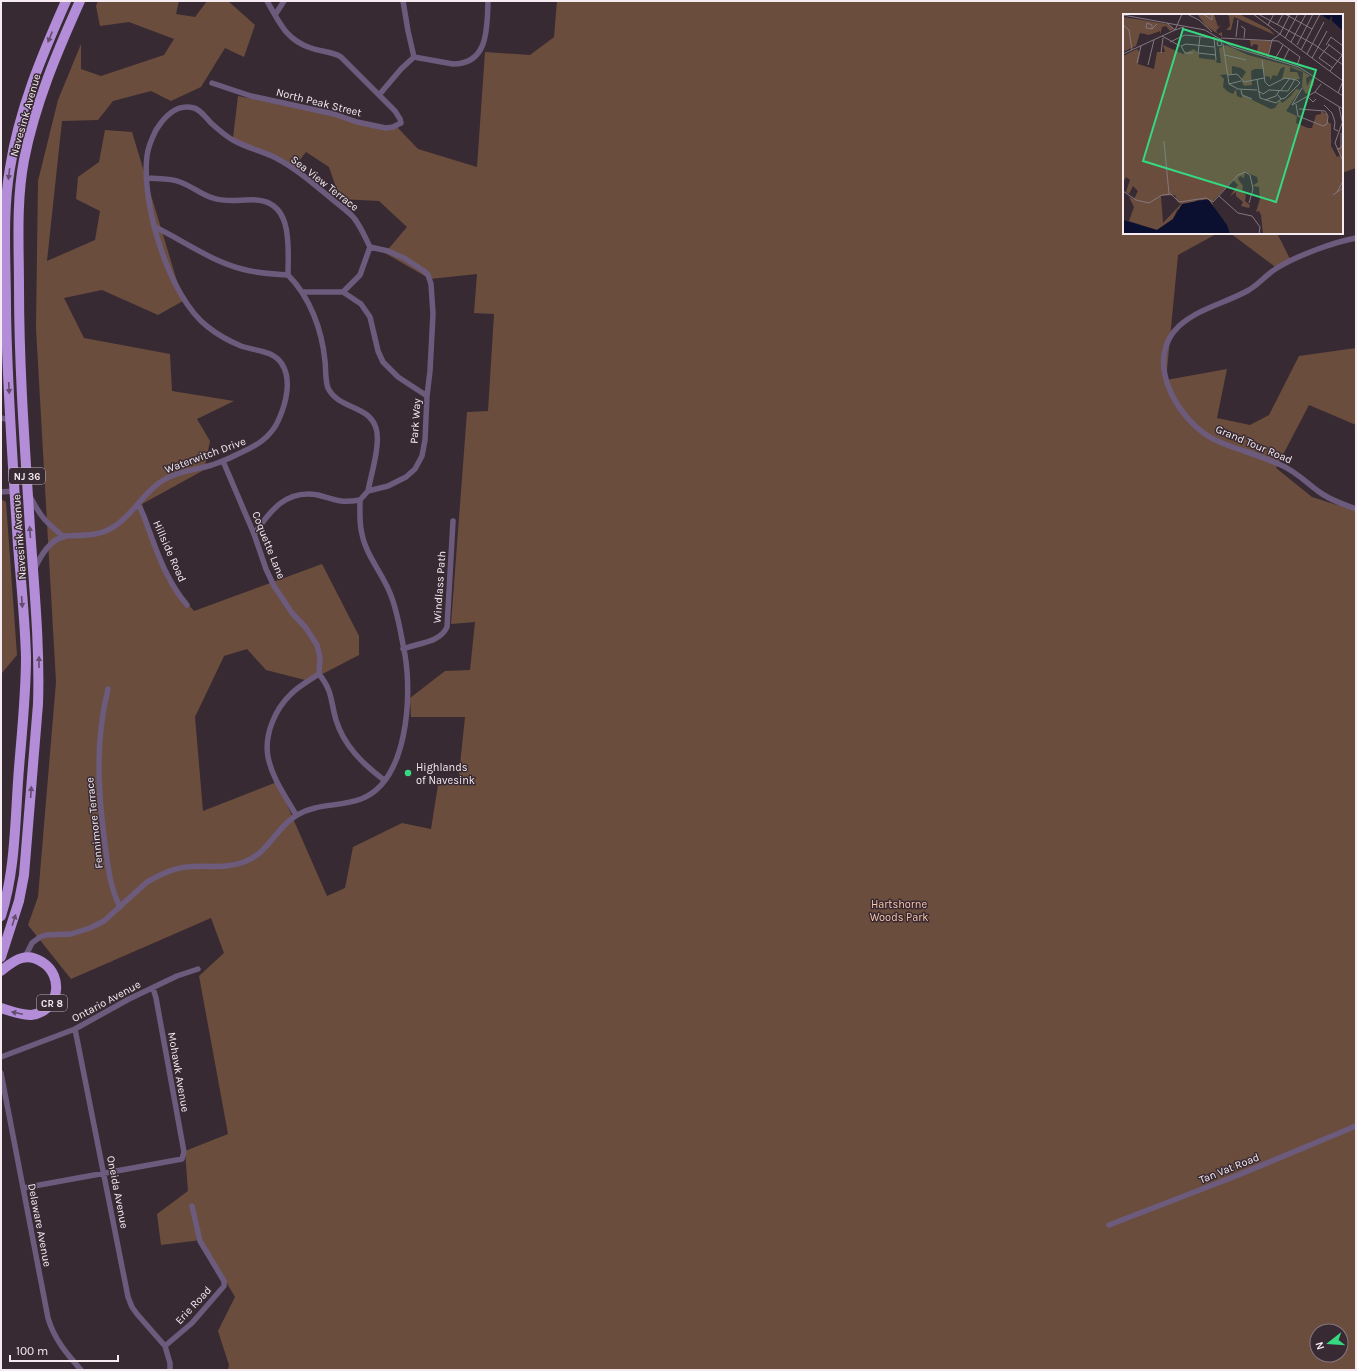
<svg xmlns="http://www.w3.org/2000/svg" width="1357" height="1371" viewBox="0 0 1357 1371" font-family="Karla,sans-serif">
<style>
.green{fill:#6b4d3d;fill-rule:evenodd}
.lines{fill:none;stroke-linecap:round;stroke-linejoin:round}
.minor{stroke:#6c5b7c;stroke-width:5.5}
.trunk{stroke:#b38dd8;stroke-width:10}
.oneway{fill:#634d6d}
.poi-dot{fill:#36d880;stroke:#382a33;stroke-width:1.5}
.labels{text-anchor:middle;stroke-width:3;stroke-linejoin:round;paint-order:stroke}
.shield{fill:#382a33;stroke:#bcb1b8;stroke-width:1}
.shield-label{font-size:10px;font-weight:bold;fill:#f5ebf1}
.street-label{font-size:11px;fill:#f5ebf1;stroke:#382a33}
.poi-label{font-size:11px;fill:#f5ebf1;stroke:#382a33;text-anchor:start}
.park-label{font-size:11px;fill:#fbc5a7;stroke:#382a33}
.inset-road{fill:none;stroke:#84777f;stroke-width:1}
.view{fill:#36d880;fill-opacity:0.15;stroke:#36d880;stroke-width:2}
.inset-edge{fill:none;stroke:#f5ebf1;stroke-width:2}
</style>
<rect width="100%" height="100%" fill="#382a33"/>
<path class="green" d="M 98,1 L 179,1 L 176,14 L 195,17 L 207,1 L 228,1 L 255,25 L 244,57 L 225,48 L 201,87 L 171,101 L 151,91 L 113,101 L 98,120 L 62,121 L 47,261 L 95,240 L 100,211 L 76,199 L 78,177 L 99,162 L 105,130 L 132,132 L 183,301 L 158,315 L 102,290 L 64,298 L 84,338 L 170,354 L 172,391 L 234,401 L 197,419 L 210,441 L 204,470 L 142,504 L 167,580 L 194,611 L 322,564 L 359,636 L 359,655 L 309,681 L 266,670 L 247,649 L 224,656 L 195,717 L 203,811 L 277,782 L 327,896 L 345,888 L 353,847 L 402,823 L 431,829 L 438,785 L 458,784 L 465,717 L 411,717 L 410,698 L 445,671 L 470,670 L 475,622 L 451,624 L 467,412 L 488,411 L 494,314 L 474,313 L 477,274 L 430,279 L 385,253 L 407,227 L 379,201 L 340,199 L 329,167 L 306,152 L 293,169 L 233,138 L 238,96 L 398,128 L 418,149 L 477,167 L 485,52 L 530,55 L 554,37 L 557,1 L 1356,1 L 1356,168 L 1342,173 L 1342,15 L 1124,15 L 1124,233 L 1218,233 L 1178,255 L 1166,380 L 1227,369 L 1217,418 L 1250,425 L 1269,415 L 1299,356 L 1356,348 L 1356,425 L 1309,405 L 1276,468 L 1312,497 L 1356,511 L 1356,1370 L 228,1370 L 229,1365 L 218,1331 L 235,1297 L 201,1240 L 161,1245 L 157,1214 L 188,1191 L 185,1151 L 228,1134 L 199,976 L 224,953 L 211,918 L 71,979 L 28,925 L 38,897 L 56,682 L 36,328 L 38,181 L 58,100 L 81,44 L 81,69 L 101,76 L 164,55 L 174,39 L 129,22 L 100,26 L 96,6 ZM 1317,1331 L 1341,1331 L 1341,1355 L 1317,1355 Z
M 1230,233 L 1277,233 L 1291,261 L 1278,269 Z
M 1,499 L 6,502 L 17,655 L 2,673 Z"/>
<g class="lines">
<path class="minor" d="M 403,1 L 408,31 L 414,57
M 275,15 L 284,1
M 212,83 L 251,96 L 334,114 L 357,122 L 376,126 L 386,128 L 393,127 L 401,123 L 400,119 L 395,111 L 341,57 C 332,51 321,52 311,48 C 286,40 279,22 267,1
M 379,95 L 401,69 L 414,57 L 453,64 C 489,64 487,27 488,1
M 147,178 C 158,179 170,178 180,182 C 192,186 201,195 213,198 C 227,203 242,199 256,200 C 294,202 288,249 288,275
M 155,227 C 184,241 211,261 242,269 C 255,273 274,274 288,275
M 1356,238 C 1334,242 1296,256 1277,268 C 1267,274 1259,284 1249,290 C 1226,303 1199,308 1179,326 C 1144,359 1175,415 1208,436 C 1219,443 1232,447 1244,451 C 1257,455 1269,460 1281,465 C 1295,471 1306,482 1318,491 C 1329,500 1343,504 1356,509
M 288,275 C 310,297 322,330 325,361 C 326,370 325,380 328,388 C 339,410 368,404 376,428 C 381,443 371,475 368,491
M 303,292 L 343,292 L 361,304 L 370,317 L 378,351 L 383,362 L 398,377 L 427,396
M 1,418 L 11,420
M 223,461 L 254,534 L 266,569 L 274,586 L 292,613 L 306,628 L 317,645 L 320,657 L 319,674 C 310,680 299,686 291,694 C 275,709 264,735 268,757 C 272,778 286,797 296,815
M 1,492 L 14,491
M 31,498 C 41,518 47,523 64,537
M 138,505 C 144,513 146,523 150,533 C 159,558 169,584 187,605
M 254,534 C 270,511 286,489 318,495 C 326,497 333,500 341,501 C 347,502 354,501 360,500 L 368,491 L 388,486 L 406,477 L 415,469 L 422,456 L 425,440 L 427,396 L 430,371 L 433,314 L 431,284 L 428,275 L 424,271 L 404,258 L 388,251 L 370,247
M 35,568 C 41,555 50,539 66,536 C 72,535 79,536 85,535 C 92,535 101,533 108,530 C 129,520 141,496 159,483 C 174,472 195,470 212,465 C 221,462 230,458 238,454 C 256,446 271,438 279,419 C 286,403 292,380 282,364 C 273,350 255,351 241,346 C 229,341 218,335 208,327 C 169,298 141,203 147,156 C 148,147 152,138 156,130 C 164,117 177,103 194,108 C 201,110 206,118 211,123 C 218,129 225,136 233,140 C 247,148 262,151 276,158 C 297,169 315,185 333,200 C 340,206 348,211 354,218 C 361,227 365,237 370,247 L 360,275 L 343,292
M 403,649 C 417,643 440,643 447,627 L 453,521
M 319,674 C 333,692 330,699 336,720 C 344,746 363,764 384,780
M 108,689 C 95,741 98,791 105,844 C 108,866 110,888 120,907
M 25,957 L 32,943 L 40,937 L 46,935 L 71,934 L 90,928 L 104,921 L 147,882 C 159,875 173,868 187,867 C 206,865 225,869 244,862 C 268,854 276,827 297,815 C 317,803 340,807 361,799 C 408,781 412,696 405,655 C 401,635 398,612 390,593 C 382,573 366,555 362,534 C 359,523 360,511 360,500
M 75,1029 L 128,1297 L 132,1307 L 137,1314 L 165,1346 L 170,1363 L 170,1370
M 1,1057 L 75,1029 L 129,999 L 177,976 L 198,969
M 1,1073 L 48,1318 C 54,1339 67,1354 81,1370
M 23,1188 L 182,1159 L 184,1152 L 156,998 L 153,988
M 1109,1225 L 1236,1176 L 1356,1126
M 165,1346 L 192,1323 L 224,1286 L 224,1281 L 200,1241 L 192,1206"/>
<path class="trunk" d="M 1,916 C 16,869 15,817 19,768 C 22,731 26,694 26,657 C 25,620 21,582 18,545 C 13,466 7,387 6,308 C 6,262 2,214 10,168 C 19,110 42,55 66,1
M 1,957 L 19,901 L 24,875 L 38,704 C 40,645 34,587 30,528 C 25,449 19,368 19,288 C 19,246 16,202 24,160 C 35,104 57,52 80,1
M 1,971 C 7,966 14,960 22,958 C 29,956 36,958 42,962 C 65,976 59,1012 31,1015 C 21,1015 10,1011 1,1008"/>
</g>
<defs><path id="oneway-solid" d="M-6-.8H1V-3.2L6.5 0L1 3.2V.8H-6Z"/></defs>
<g class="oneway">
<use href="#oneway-solid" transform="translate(50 37) rotate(112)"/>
<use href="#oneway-solid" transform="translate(9 174) rotate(97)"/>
<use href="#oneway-solid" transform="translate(9 388) rotate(87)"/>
<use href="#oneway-solid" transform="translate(30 532) rotate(-94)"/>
<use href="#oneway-solid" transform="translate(22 602) rotate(86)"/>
<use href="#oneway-solid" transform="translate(39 662) rotate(-90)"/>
<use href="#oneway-solid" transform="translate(31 792) rotate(-86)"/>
<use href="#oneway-solid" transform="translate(14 920) rotate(-72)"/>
<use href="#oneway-solid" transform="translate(17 1013) rotate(-168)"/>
</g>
<circle class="poi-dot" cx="408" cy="773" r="4"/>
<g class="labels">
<g class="shield">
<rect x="9" y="468" width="36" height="16" rx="3"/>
<rect x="37" y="995" width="30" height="16" rx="3"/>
</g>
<g class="shield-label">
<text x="27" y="480">NJ 36</text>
<text x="52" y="1007">CR 8</text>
</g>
<g class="street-label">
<text transform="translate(319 102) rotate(14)" y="4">North Peak Street</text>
<text transform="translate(25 115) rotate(-74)" y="4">Navesink Avenue</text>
<text transform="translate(325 183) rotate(38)" y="4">Sea View Terrace</text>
<text transform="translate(415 421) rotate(-86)" y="4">Park Way</text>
<text transform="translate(1254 444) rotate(23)" y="4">Grand Tour Road</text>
<text transform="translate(205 455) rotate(-20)" y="4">Waterwitch Drive</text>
<text transform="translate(19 537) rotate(-94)" y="4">Navesink Avenue</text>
<text transform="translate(269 545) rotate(68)" y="4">Coquette Lane</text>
<text transform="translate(170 551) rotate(66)" y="4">Hillside Road</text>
<text transform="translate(439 587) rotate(-86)" y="4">Windlass Path</text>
<text transform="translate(94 823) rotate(-96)" y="4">Fennimore Terrace</text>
<text transform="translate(106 1001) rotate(-28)" y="4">Ontario Avenue</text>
<text transform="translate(179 1072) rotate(80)" y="4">Mohawk Avenue</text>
<text transform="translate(1229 1168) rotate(-22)" y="4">Tan Vat Road</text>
<text transform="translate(118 1192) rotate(79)" y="4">Oneida Avenue</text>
<text transform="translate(40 1225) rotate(79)" y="4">Delaware Avenue</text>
<text transform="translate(193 1305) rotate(-47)" y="4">Erie Road</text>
</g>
<g class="poi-label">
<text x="416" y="771">Highlands<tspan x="416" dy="13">of Navesink</tspan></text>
</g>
<g class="park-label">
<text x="899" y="908">Hartshorne<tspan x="899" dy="13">Woods Park</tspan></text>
</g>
</g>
<g transform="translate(1123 14)">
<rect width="220" height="220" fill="#382a33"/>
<path d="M 74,0 L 91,0 L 95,13 L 98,11 L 93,17 L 95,20 L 99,18 L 99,22 L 98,22 L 83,12 ZM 103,0 L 116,0 L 146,15 L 152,21 L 111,3 L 108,16 L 103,16 L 107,12 L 106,2 ZM 0,3 L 44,10 L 51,15 L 47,17 L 43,12 L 39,13 L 37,21 L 37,17 L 26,21 L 17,19 L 13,32 L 0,38 ZM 127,26 L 148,27 L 145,42 L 129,38 L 128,36 L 134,37 L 135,31 L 131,30 L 128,33 ZM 40,31 L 60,40 L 71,35 L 76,40 L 76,44 L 93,46 L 94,49 L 98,49 L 96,34 L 103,31 L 125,41 L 175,54 L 187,62 L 183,64 L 184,72 L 188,65 L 191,66 L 190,72 L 186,74 L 188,77 L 183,80 L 179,73 L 180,58 L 167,53 L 167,58 L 174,58 L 177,65 L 159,65 L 162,53 L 158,54 L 154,62 L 150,61 L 147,67 L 147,63 L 142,62 L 140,55 L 132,55 L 128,57 L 129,71 L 121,72 L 118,66 L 123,58 L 118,54 L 109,52 L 109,60 L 97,61 L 101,65 L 100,73 L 104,77 L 110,80 L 113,75 L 114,82 L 119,84 L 119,81 L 148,95 L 152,94 L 157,86 L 159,89 L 167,83 L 173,75 L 177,76 L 163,97 L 174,102 L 173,109 L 185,114 L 189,114 L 193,101 L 198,100 L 198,97 L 204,100 L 204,107 L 208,110 L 208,132 L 214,143 L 217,142 L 215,136 L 220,128 L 220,220 L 140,220 L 138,201 L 136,197 L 133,198 L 137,185 L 136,173 L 129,172 L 135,168 L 134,163 L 122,158 L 121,164 L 117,162 L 115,165 L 120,172 L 119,178 L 123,181 L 122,187 L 127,191 L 126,194 L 118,192 L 120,188 L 113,182 L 113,178 L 107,182 L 115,171 L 110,166 L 89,188 L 91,194 L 82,186 L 75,186 L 54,196 L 50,205 L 34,216 L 6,207 L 11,193 L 6,183 L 11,185 L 15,177 L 10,172 L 6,180 L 3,178 L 7,166 L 3,163 L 0,169 L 0,42 L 14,35 L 17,39 L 15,50 L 31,55 L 34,38 L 42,38 ZM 52,181 L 54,187 L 58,190 L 40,209 L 38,182 Z" fill="#6b4d3d" fill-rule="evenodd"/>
<path d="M 201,0 L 220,0 L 220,17 L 209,7 L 209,2 L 206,6 L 200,2 ZM 85,185 L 104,211 L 107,220 L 0,220 L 0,206 L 34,216 L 50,205 L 59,190 Z" fill="#0c1030"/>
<path class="inset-road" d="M 64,0 L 76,6 L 89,18M 80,0 L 89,6 L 89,0M 130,0 L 220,67M 135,0 L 192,31 L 220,51M 162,0 L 189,15M 0,1 L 82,16 L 110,33 L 176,53 L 220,82M 44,9 L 52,16 L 61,13M 0,11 L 6,16 L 9,36M 145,11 L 151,0M 154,11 L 160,0M 118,12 L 122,15 L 121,24M 29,15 L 29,11 L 24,9 L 23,14 L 24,14 L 29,15 L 34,10M 39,22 L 57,32M 77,23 L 75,39 L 93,41M 113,23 L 115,6M 91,24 L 93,46M 97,24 L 94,29 L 95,32 L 99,31 L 98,26M 98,24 L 155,27 L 177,43 L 174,51M 162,24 L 175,0M 149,26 L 157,20 L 167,0M 47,28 L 62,21 L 91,24 L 93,22M 168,28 L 183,0M 100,30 L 106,70 L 115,75 L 134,76M 205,30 L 219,41M 174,31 L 190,0M 203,31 L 208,23 L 220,32M 206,31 L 196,44 L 210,54M 58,32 L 63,30 L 91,33M 58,32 L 62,39 L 70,39M 178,36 L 197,0M 38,39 L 40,24M 0,40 L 52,16 L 59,0M 184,40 L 201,8M 102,41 L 123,46M 145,43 L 149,26M 189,44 L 204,17M 152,45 L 160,31M 139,46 L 142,68 L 146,72 L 162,64 L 174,66 L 177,69 L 162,84 L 158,85 L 155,81M 160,47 L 166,35M 14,49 L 18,32M 25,51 L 31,26M 207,57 L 220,40M 105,61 L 114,60 L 121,68 L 141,64M 134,65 L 137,84 L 153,89 L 158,85M 106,70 L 118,67M 179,74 L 169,91 L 192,78 L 198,70M 118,76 L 119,81 L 129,85M 158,76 L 167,64M 135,77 L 140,80 L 146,76 L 165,77 L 172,65M 192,78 L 220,95M 215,79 L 220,67M 184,82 L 190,88 L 193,85M 142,86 L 153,82 L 156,77M 173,90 L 175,102 L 200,112 L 204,110 L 205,102 L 202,97 L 176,95M 201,91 L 209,99 L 212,108 L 211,115 L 215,117M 216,93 L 220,111M 219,109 L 212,129 L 220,147M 41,127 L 46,180M 214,135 L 218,134 L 218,119M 0,177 L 13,186 L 26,189 L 39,181 L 48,180 L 56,188 L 83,184 L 90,188 L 115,161 L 122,158 L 127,161 L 130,175 L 126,189M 214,178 L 220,167M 210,181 L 220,174M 96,182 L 115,199 L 129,202 L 137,213 L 136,220"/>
<path class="view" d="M 60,15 L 193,56 L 153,188 L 20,147 Z"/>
<rect width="220" height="220" class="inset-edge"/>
</g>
<rect width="1357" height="1371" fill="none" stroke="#f5ebf1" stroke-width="4"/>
<g transform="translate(1329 1343) rotate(253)"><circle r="19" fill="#382a33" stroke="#84777f"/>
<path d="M0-3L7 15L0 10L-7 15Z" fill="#36d880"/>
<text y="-6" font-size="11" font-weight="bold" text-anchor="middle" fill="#f5ebf1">N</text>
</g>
<path d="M10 1355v6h108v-6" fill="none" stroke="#f5ebf1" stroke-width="2"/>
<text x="16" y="1355" font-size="12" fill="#f5ebf1" stroke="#382a33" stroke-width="3" paint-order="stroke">100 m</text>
</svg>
